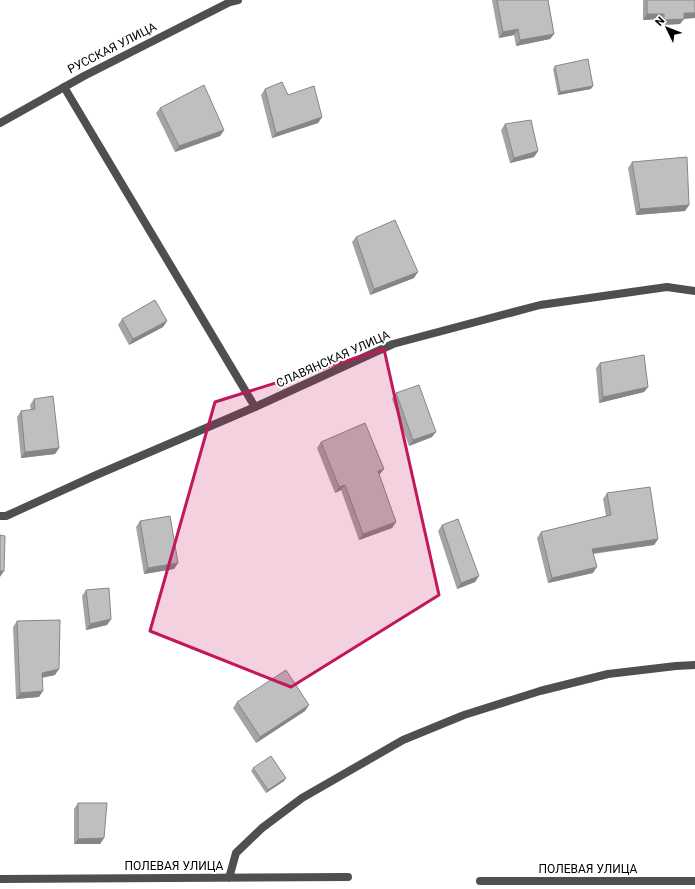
<svg xmlns="http://www.w3.org/2000/svg" width="695" height="889" viewBox="0 0 695 889" font-family="Roboto,sans-serif">
<style>
.lines{fill:none;stroke-linecap:round;stroke-linejoin:round}
.lane{stroke:#4f4f4f;stroke-width:8}
.street{stroke:#4f4f4f;stroke-width:8}
.wall{fill:#a4a4a4}
.shaded-wall{fill:#868686}
.building{fill:#bfbfbf;stroke:#868686}
.marked{fill:#c2185b;fill-opacity:0.2;stroke:#c2185b;stroke-width:3;stroke-linejoin:round}
.labels{text-anchor:middle;stroke-width:4;stroke-linejoin:round;paint-order:stroke}
.street-label{font-size:12px;fill:#000;stroke:#fff}
</style>
<rect width="100%" height="100%" fill="#fff"/>
<g class="lines">
<path class="lane" d="M 64,87 L 255,407"/>
<path class="street" d="M 0,123 L 84,76 L 230,2 L 238,0
M 0,516 L 6,516 L 94,476 L 255,407 L 393,344 L 540,305 L 667,287 L 695,291
M 229,878 L 236,853 L 262,828 L 302,798 L 403,740 L 464,715 L 540,691 L 608,674 L 676,666 L 695,665
M 0,879 L 348,877
M 480,881 L 695,881"/>
</g>
<path class="wall" d="M 492,0 L 548,0 L 554,34 L 550,39 L 516,46 L 514,35 L 499,38 Z
M 643,0 L 695,0 L 680,24 L 660,25 L 660,19 L 643,20 Z
M 555,66 L 591,89 L 558,95 L 553,69 Z
M 265,89 L 288,95 L 322,117 L 318,123 L 272,138 L 261,95 Z
M 160,108 L 224,130 L 220,136 L 175,152 L 156,113 Z
M 505,124 L 538,151 L 534,157 L 510,163 L 501,130 Z
M 632,162 L 689,205 L 685,211 L 636,215 L 628,168 Z
M 356,237 L 414,278 L 370,295 L 352,242 Z
M 122,319 L 167,321 L 163,327 L 129,345 L 118,325 Z
M 600,363 L 648,387 L 644,392 L 599,403 L 596,368 Z
M 396,393 L 432,437 L 409,446 L 392,399 Z
M 34,399 L 59,448 L 55,454 L 21,458 L 17,417 L 21,411 L 31,410 L 30,405 Z
M 321,442 L 380,474 L 379,475 L 396,522 L 392,528 L 359,540 L 341,490 L 335,493 L 317,448 Z
M 607,493 L 658,539 L 654,545 L 593,554 L 593,573 L 548,583 L 537,538 L 541,532 L 606,516 L 603,499 Z
M 140,521 L 178,563 L 174,569 L 144,574 L 136,527 Z
M 442,525 L 479,576 L 475,582 L 457,589 L 438,531 Z
M 86,590 L 111,619 L 107,625 L 86,630 L 82,596 Z
M 17,621 L 55,675 L 42,678 L 39,697 L 16,699 L 13,627 Z
M 237,702 L 309,705 L 305,711 L 256,743 L 233,708 Z
M 253,768 L 286,778 L 284,781 L 266,793 L 251,771 Z
M 78,803 L 104,838 L 100,844 L 74,844 L 74,809 Z"/>
<path class="shaded-wall" d="M 684,13 L 695,13 L 695,18 L 684,19 L 680,24 L 660,25 L 664,20 Z
M 647,14 L 664,14 L 660,19 L 643,20 Z
M 518,29 L 514,35 L 499,38 L 503,32 Z
M 554,34 L 550,39 L 516,46 L 520,40 Z
M 593,86 L 591,89 L 558,95 L 560,92 Z
M 322,117 L 318,123 L 272,138 L 276,133 Z
M 224,130 L 220,136 L 175,152 L 179,146 Z
M 538,151 L 534,157 L 510,163 L 514,158 Z
M 689,205 L 685,211 L 636,215 L 640,209 Z
M 418,272 L 414,278 L 370,295 L 374,289 Z
M 167,321 L 163,327 L 129,345 L 133,339 Z
M 648,387 L 644,392 L 599,403 L 603,397 Z
M 436,432 L 432,437 L 409,446 L 413,440 Z
M 59,448 L 55,454 L 21,458 L 25,452 Z
M 384,469 L 380,474 L 374,477 L 378,471 Z
M 345,485 L 341,490 L 335,493 L 339,487 Z
M 396,522 L 392,528 L 359,540 L 363,534 Z
M 658,539 L 654,545 L 588,554 L 592,549 Z
M 178,563 L 174,569 L 144,574 L 148,568 Z
M 597,567 L 593,573 L 548,583 L 552,578 Z
M 0,571 L 4,571 L 0,577 Z
M 479,576 L 475,582 L 457,589 L 461,583 Z
M 111,619 L 107,625 L 86,630 L 90,624 Z
M 59,669 L 55,675 L 38,678 L 42,673 Z
M 43,691 L 39,697 L 16,699 L 20,693 Z
M 309,705 L 305,711 L 256,743 L 260,737 Z
M 286,778 L 284,781 L 266,793 L 268,790 Z
M 104,838 L 100,844 L 74,844 L 78,839 Z"/>
<path class="building" d="M 497,0 L 548,0 L 554,34 L 520,40 L 518,29 L 503,32 Z
M 647,0 L 695,0 L 695,13 L 684,13 L 684,19 L 664,20 L 664,14 L 647,14 Z
M 588,59 L 593,86 L 560,92 L 555,66 Z
M 282,82 L 288,95 L 314,86 L 322,117 L 276,133 L 265,89 Z
M 204,85 L 224,130 L 179,146 L 160,108 Z
M 531,120 L 538,151 L 514,158 L 505,124 Z
M 687,157 L 689,205 L 640,209 L 632,162 Z
M 395,220 L 418,272 L 374,289 L 356,237 Z
M 155,300 L 167,321 L 133,339 L 122,319 Z
M 644,355 L 648,387 L 603,397 L 600,363 Z
M 419,385 L 436,432 L 413,440 L 396,393 Z
M 53,396 L 59,448 L 25,452 L 21,411 L 35,409 L 34,399 Z
M 365,423 L 384,469 L 378,471 L 396,522 L 363,534 L 345,485 L 339,487 L 321,442 Z
M 650,487 L 658,539 L 592,549 L 597,567 L 552,578 L 541,532 L 611,515 L 607,493 Z
M 170,516 L 178,563 L 148,568 L 140,521 Z
M 458,519 L 479,576 L 461,583 L 442,525 Z
M 0,535 L 5,536 L 4,571 L 0,571 Z
M 109,588 L 111,619 L 90,624 L 86,590 Z
M 60,620 L 59,669 L 42,673 L 43,691 L 20,693 L 17,621 Z
M 286,670 L 309,705 L 260,737 L 237,702 Z
M 271,756 L 286,778 L 268,790 L 253,768 Z
M 78,803 L 107,803 L 104,838 L 78,839 Z"/>
<path class="marked" d="M 384,349 L 439,595 L 291,687 L 150,631 L 215,402 Z"/>
<g class="labels">
<g class="street-label">
<text transform="translate(112 48) rotate(-27)" y="4">РУССКАЯ УЛИЦА</text>
<text transform="translate(333 359) rotate(-24)" y="4">СЛАВЯНСКАЯ УЛИЦА</text>
<text x="174" y="870">ПОЛЕВАЯ УЛИЦА</text>
<text x="588" y="873">ПОЛЕВАЯ УЛИЦА</text>
</g>
</g>
<g transform="translate(667 28) rotate(313)" stroke="#ffffff" stroke-width="3" paint-order="stroke">
<path d="M0-3L7 15L0 10L-7 15Z" fill="#000000"/>
<text y="-6" font-size="11" font-weight="bold" text-anchor="middle" fill="#000000">N</text>
</g>
</svg>
